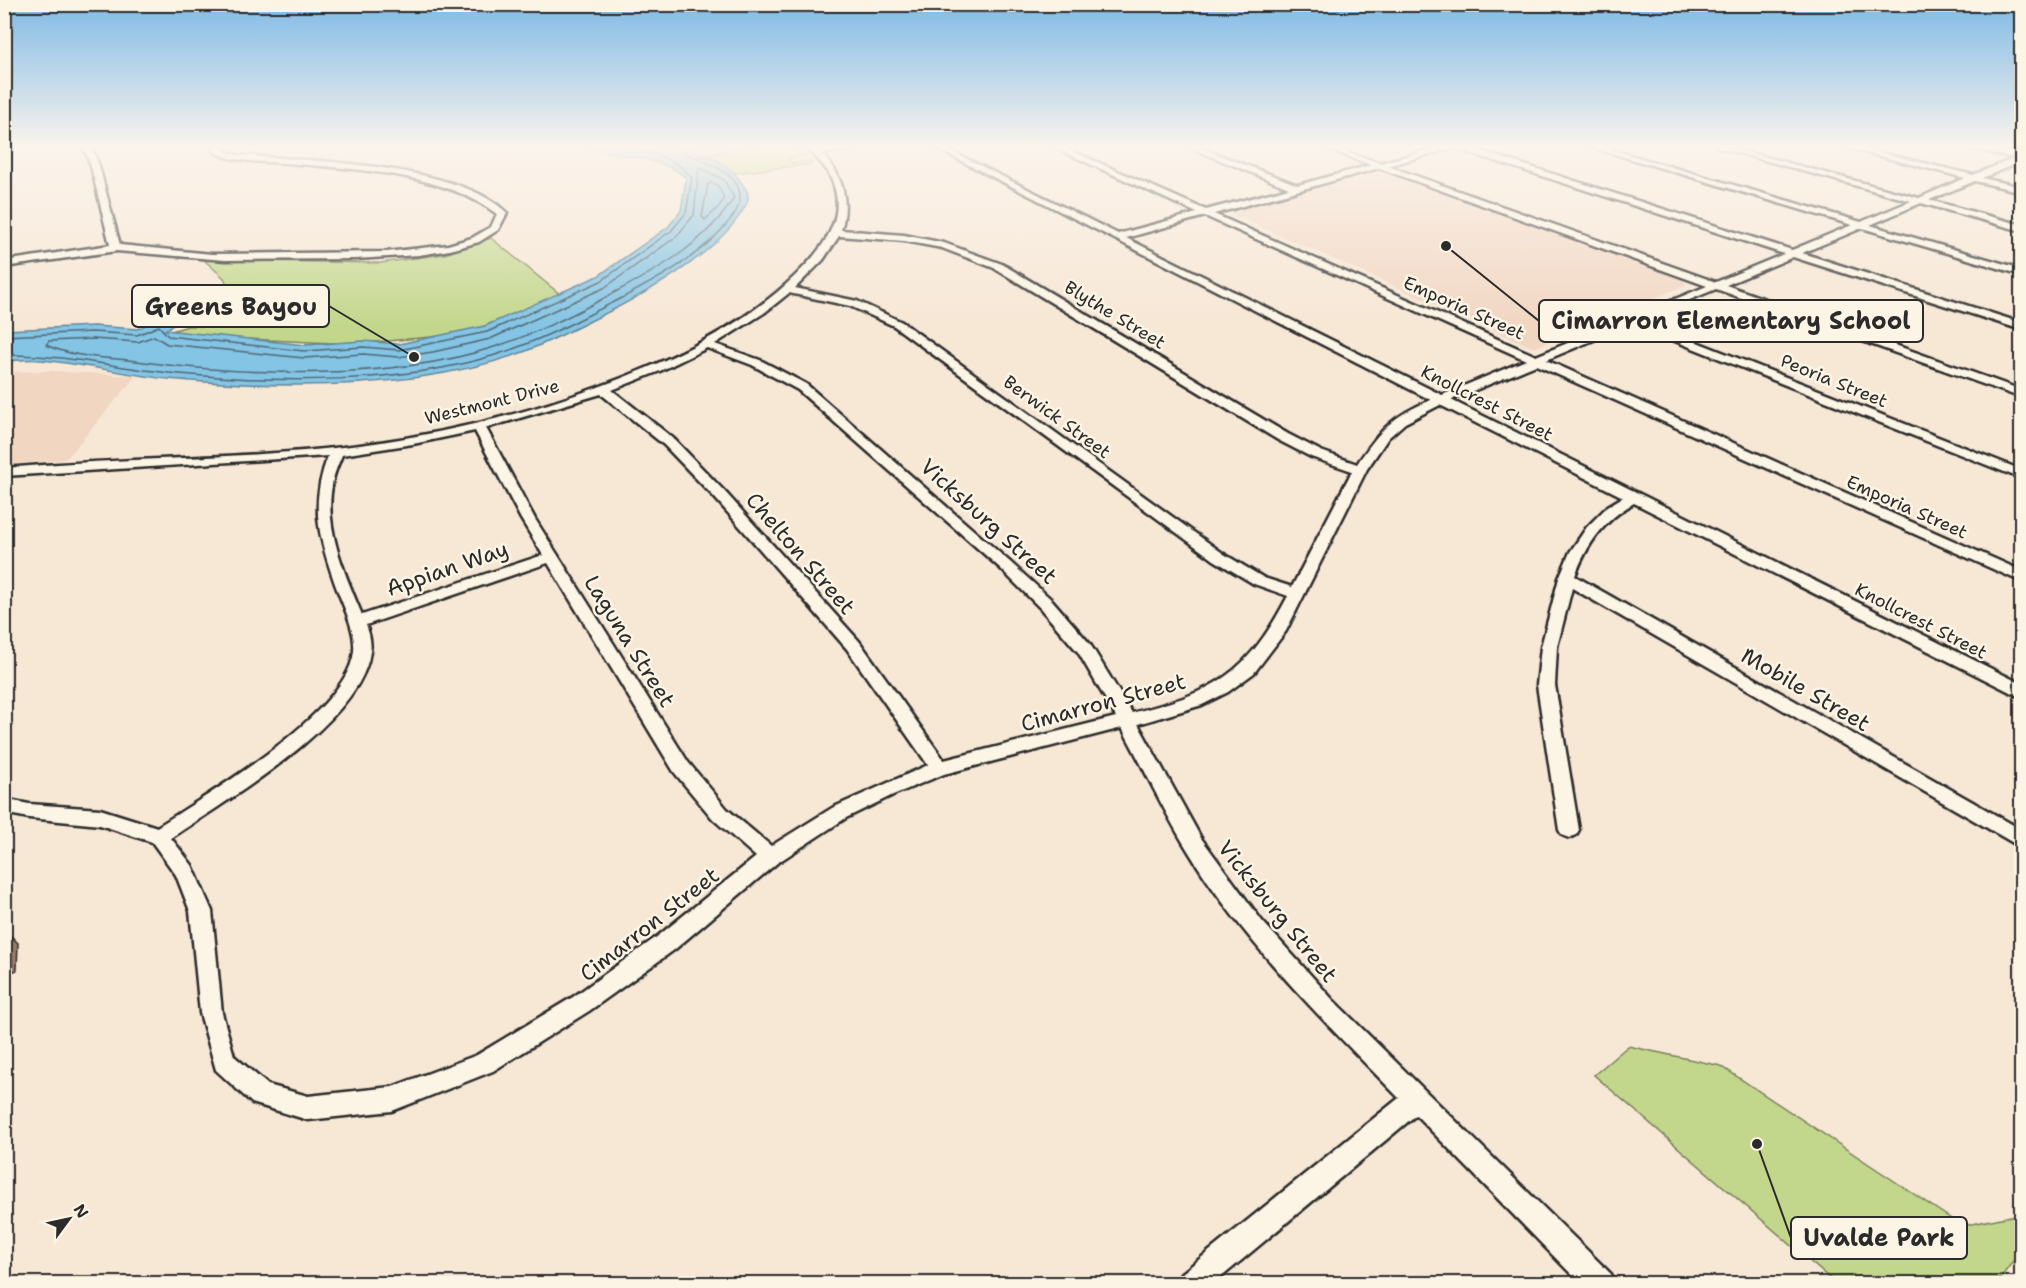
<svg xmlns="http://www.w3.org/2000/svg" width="2026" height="1288" viewBox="0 0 2026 1288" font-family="'Shantell Sans',sans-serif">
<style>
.built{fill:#f1d6c2}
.green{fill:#c3d78c;stroke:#77815c;stroke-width:1.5}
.water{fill:#84c4e4;stroke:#60879a;stroke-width:1.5}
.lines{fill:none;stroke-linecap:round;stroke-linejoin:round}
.shore{stroke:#4f6875;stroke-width:1.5}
.stream{stroke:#60879a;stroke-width:2}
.minor-casing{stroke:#2b2b2b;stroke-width:5}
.minor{fill:#fcf5e5;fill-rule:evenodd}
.shaded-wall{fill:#9e7969;stroke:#2b2b2b;stroke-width:1.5}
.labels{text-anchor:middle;stroke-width:5;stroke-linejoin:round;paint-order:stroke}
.far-street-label{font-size:18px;fill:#2b2b2b;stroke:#fcf5e5}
.street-label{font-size:22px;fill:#2b2b2b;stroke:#fcf5e5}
.leader{fill:none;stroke:#2b2b2b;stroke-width:2}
.callout-dot{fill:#2b2b2b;stroke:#fcf5e5;stroke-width:2}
.callout{fill:#fcf5e5;stroke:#2b2b2b;stroke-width:2}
.callout-label{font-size:24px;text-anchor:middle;font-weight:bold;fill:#2b2b2b}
</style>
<rect width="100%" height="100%" fill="#f7e7d5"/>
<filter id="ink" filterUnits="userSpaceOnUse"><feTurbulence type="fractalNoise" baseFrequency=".0167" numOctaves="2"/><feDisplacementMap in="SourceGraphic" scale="12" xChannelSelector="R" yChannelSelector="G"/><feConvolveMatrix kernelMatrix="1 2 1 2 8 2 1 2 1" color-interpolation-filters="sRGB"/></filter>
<g filter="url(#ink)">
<path class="built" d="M 1380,170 L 1683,279 L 1686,285 L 1534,348 L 1227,212 Z
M 53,371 L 136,376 L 66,459 L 5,465 L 5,372 Z"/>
<path class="green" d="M 664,146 L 793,146 L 806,156 L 789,158 L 792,163 L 811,161 L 812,164 L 727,174 Z
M 491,238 L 561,295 L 465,334 L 353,344 L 158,335 L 188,326 L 248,326 L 224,278 L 204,260 L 380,263 L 445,254 Z
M 1628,1046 L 1721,1066 L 1962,1226 L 2021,1214 L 2021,1250 L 1997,1283 L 1835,1283 L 1594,1075 Z"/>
<path class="water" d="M 536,146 L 684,147 C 709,155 729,162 743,185 C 748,191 750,198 746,205 C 723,248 662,284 620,306 C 589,322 558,338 526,351 C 423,390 289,389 180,380 C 133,377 87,364 41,360 C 29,358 16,361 5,361 L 5,330 L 94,326 L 137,329 L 166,316 L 192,314 L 165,330 L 305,345 L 363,341 L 399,344 L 485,326 L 598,276 L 668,227 L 681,211 L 686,178 C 663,153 570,148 536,146 Z"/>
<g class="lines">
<path class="shore" d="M 699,167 L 724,180 L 734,198 C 707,241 663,267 619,290 C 577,313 536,334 491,348 C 392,380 247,376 144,362 C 112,357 76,359 46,345 L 49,341 L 93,339 L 138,342 L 154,336 L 167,344 L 304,358 L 363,354 L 398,357 L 433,352 L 490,339 L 604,288 L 676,237 L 694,215 Z
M 712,182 L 718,186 L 724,198 L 719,207 L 705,220 L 702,217 L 708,184 Z
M 4,336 L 93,332 L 137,335 L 159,326 L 168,336 L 304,351 L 363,347 L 399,350 L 487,332 L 601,281 L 671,231 L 686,213 L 692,178 C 673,152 630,148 600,146
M 4,355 C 64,354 121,369 180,374 C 275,383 400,384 492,356 C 532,344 570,325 608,305 C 651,283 704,256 733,216 C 758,180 711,163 685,153 L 682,146"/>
<path class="stream" d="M 702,157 L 746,146"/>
<g class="minor-casing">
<path id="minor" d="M 83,146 L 91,146 L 99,166 L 120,245 L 212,254 L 386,252 L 448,245 L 472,238 L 491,227 L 497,214 C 442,172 353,169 286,163 C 263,161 235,163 214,152 L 212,146 L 220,146 L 227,152 L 238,155 C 305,160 460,164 507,213 L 498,230 L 479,242 L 450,250 L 419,255 L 356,259 L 225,260 L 117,251 L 4,267 L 4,261 L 110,245 L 91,166 Z
M 805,146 L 813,146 L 818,150 L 851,146 L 871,146 L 822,154 C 843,175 850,202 841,230 L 904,235 L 944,243 L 1002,264 L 1288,434 L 1321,451 L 1357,464 C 1380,430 1392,416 1431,400 L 932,146 L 941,146 L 1118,234 L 1197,213 L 1051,146 L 1061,146 L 1206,210 L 1289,188 L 1186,146 L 1196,146 L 1298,185 L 1371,165 L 1320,146 L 1330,146 L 1380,163 L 1444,146 L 1465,146 L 1792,250 L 1852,225 L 1588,146 L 1599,146 L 1861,222 L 1911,201 L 1714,146 L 1725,146 L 1919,198 L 1965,178 L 1841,146 L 1853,146 L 1973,175 L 2015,158 L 1969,148 L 1968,146 L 1981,146 L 2022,154 L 2022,161 L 1982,178 L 2022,187 L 2022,192 L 1975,181 L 1929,200 L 2022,225 L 2022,231 L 1921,203 L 1870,225 L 2022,269 L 2022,275 L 1862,228 L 1802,253 L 2022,323 L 2022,330 L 1793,257 L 1726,285 L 2022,390 L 2022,398 L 1716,289 L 1641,320 L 2022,470 L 2022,479 L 1632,324 L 1546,360 L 2022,571 L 2022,582 L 1536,365 L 1451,400 L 2022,684 L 2022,698 L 1634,503 C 1604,520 1587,544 1575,576 L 2022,830 L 2022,848 L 1572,588 L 1557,647 L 1555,685 L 1579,830 L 1576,835 L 1569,838 L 1562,835 L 1559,830 L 1537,685 L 1541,647 L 1559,578 L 1570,552 L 1587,527 L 1608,506 L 1623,497 L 1440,405 L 1405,423 L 1388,438 L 1367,469 L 1286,631 L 1254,673 L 1228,692 L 1202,705 L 1138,724 L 1201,838 L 1262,921 L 1333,1000 L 1611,1274 L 1615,1284 L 1581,1284 L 1416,1115 L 1213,1284 L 1177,1284 L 1181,1274 L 1399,1098 C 1324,1021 1242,941 1187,849 C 1163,810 1144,768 1122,728 L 944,774 L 893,795 L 846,818 L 777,863 L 674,950 L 589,1011 L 493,1071 L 392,1111 L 308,1120 L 252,1103 L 216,1070 L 200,1013 L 190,911 L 176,875 L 152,842 L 100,825 L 29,818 L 4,813 L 4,799 L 29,804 L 100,809 L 157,827 C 207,795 348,713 354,651 C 356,628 341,602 334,581 C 318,535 310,503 328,456 L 4,476 L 4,468 C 123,457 242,460 360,445 C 451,433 542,410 627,376 C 688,352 749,321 796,275 C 825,247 851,213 828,172 C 822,162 813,155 805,146 ZM 1454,147 L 1455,148 L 1784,254 L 1716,282 L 1388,166 ZM 1379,168 L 1707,286 L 1536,356 L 1214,214 ZM 1205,216 L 1526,360 L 1442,395 L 1126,238 ZM 839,236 L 904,241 L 942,248 L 994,268 L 1278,440 L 1311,457 L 1352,471 L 1292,587 L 1264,578 L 1224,554 L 902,322 L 857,301 L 795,288 L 823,260 ZM 789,293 L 850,306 L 894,326 L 1214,560 L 1254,584 L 1288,596 C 1247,675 1215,692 1132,713 L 1090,644 L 1052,600 L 1010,562 L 806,384 L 760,360 L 715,344 L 764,313 ZM 707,348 L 752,365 L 798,390 L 1000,568 L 1040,608 L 1078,652 L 1116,717 L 944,760 L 859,641 L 725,492 L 674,439 L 612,390 L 660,371 ZM 601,394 L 664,445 L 715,498 L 847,649 L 928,765 L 832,808 L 771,846 L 727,809 L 688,762 L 535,519 L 486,428 ZM 475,431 L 521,519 L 543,555 L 362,615 C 346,576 324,529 332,486 C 333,475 338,465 342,455 L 413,444 ZM 548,563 L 674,772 L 713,819 L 756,857 L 658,936 L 573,997 L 477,1055 L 392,1087 L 308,1096 L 268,1085 L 234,1056 L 222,1013 L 212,911 L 192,865 L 171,838 C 227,800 361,722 370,652 C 372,643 369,633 366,625 Z"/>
</g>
<use href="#minor" class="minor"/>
</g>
<path class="shaded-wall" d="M 4,929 L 18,943 L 17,970 L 4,975 Z"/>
</g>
<linearGradient id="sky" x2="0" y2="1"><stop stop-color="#80bae6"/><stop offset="0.45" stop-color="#fbf4ec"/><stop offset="1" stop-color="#fbf4ec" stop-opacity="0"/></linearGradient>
<rect width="2026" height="326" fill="url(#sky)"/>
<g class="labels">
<g class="far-street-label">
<text transform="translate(1464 308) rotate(24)" y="6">Emporia Street</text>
<text transform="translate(1115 315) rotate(31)" y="6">Blythe Street</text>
<text transform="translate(1834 381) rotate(22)" y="6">Peoria Street</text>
<text transform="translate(492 402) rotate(-14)" y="6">Westmont Drive</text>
<text transform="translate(1487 403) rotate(27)" y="6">Knollcrest Street</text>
<text transform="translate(1057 417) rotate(36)" y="6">Berwick Street</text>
<text transform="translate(1907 507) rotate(24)" y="6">Emporia Street</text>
<text transform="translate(1921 621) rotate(27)" y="6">Knollcrest Street</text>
</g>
<g class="street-label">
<text transform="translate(989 521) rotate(42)" y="8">Vicksburg Street</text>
<text transform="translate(801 553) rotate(49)" y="8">Chelton Street</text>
<text transform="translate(447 568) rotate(-19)" y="8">Appian Way</text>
<text transform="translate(630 641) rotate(58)" y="8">Laguna Street</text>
<text transform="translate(1806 689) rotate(30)" y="8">Mobile Street</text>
<text transform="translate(1103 702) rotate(-15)" y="8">Cimarron Street</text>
<text transform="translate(1278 911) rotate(51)" y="8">Vicksburg Street</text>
<text transform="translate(649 924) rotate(-38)" y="8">Cimarron Street</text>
</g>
</g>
<path class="leader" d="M414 357L329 306M1446 246L1539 321M1757 1144L1791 1238"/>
<g class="callout-dot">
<circle cx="414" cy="357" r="6"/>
<circle cx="1446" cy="246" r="6"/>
<circle cx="1757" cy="1144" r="6"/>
</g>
<g class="callout">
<rect x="132" y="285" width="197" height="42" rx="6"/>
<rect x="1539" y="300" width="384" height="42" rx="6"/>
<rect x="1791" y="1217" width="176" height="42" rx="6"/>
</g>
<g class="callout-label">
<text x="231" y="315">Greens Bayou</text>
<text x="1731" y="329">Cimarron Elementary School</text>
<text x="1879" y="1246">Uvalde Park</text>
</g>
<rect width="2026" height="1288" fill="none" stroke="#fcf5e5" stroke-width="24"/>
<rect x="12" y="12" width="2002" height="1264" fill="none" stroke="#2b2b2b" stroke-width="2" filter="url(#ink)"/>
<g transform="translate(69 1219) rotate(57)" stroke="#fcf5e5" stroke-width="4.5" paint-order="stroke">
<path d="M0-4.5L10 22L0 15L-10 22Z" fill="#2b2b2b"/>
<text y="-9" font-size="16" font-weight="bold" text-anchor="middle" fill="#2b2b2b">N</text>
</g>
</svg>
